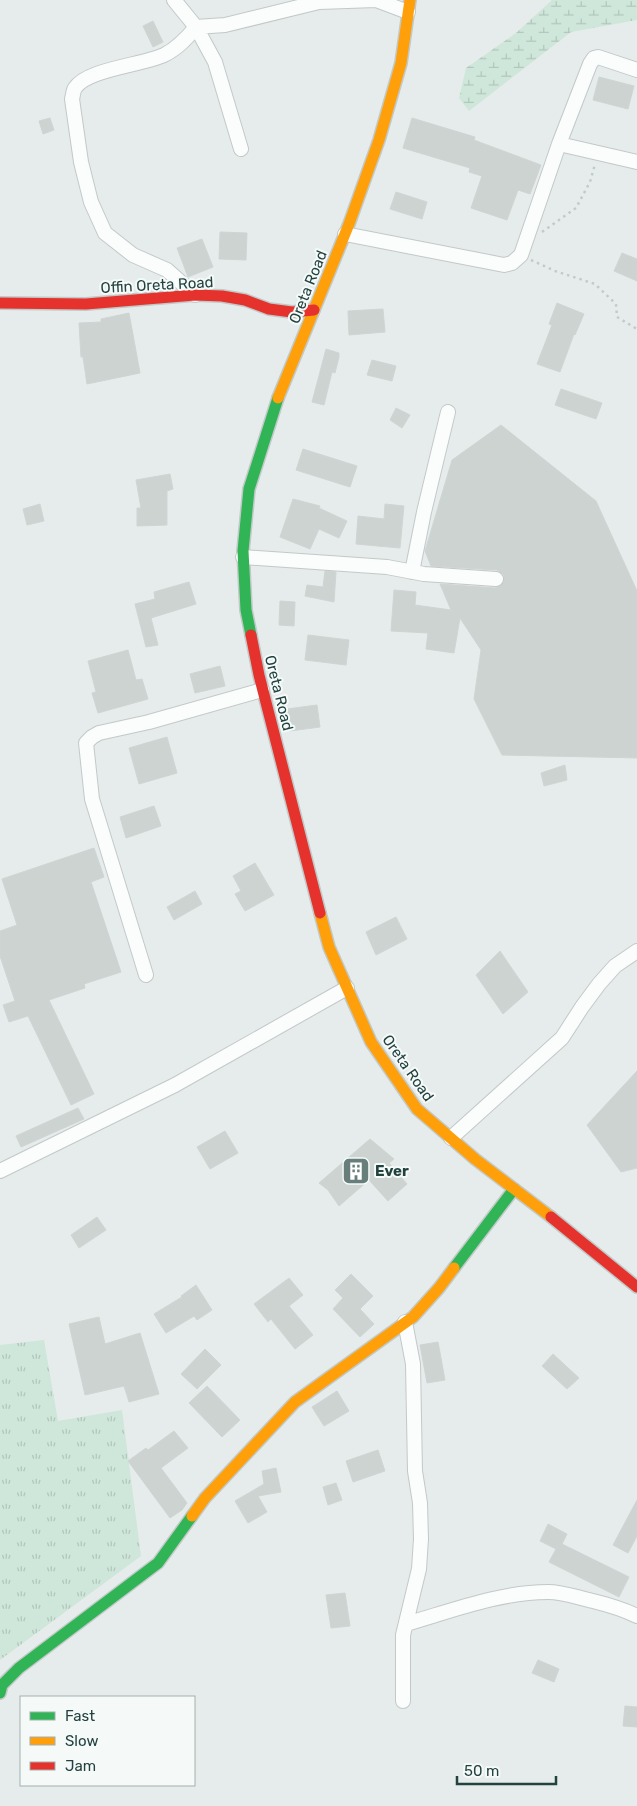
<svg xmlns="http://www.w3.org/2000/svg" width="637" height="1806" viewBox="0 0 637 1806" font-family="Rubik,sans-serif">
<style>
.grass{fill:url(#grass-tufts)}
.wetland{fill:url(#wetland-marsh)}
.building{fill:#cdd3d1;stroke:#cfd5d4}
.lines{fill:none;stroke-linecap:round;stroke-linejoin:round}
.street-casing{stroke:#c3c9c8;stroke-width:16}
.fast-casing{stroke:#c1cac8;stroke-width:14}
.slow-casing{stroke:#c1cac8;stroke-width:14}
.jam-casing{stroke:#c1cac8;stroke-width:14}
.path{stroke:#c2cbcb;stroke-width:2.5;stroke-dasharray:2.5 4;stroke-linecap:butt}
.street{stroke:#fbfcfc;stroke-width:14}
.fast{stroke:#30b455;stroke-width:11}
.slow{stroke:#ff9f0a;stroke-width:11}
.jam{stroke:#e5322d;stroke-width:11}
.labels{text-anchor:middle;stroke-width:4;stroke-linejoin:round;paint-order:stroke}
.street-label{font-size:15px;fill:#22423f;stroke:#f5faf9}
.poi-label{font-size:15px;font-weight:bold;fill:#22423f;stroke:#f5faf9;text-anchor:start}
</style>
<defs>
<pattern id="grass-tufts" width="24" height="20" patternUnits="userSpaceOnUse" patternTransform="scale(1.25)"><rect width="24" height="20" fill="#cfe6da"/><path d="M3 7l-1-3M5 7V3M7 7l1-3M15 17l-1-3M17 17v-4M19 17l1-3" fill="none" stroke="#b1c6bc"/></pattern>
<pattern id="wetland-marsh" width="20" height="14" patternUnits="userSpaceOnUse" patternTransform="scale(1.25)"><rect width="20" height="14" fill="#cfe6da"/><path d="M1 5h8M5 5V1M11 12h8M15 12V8" fill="none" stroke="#b1c6bc"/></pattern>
</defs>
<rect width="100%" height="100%" fill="#e6eceb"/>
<path class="grass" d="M 44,1340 L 58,1421 L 122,1410 L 141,1556 L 0,1660 L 0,1345 Z"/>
<path class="wetland" d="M 552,0 L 637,0 L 637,20 L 571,32 L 469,111 L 459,98 L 466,68 L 516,33 Z"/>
<path class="building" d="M 153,21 L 163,42 L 153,47 L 143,26 Z
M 599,77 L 634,86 L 628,109 L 593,100 Z
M 50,118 L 54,130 L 43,134 L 39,121 Z
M 412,118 L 475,137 L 474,140 L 541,165 L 530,194 L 518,190 L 507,220 L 471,208 L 482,176 L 469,172 L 470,168 L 403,148 Z
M 396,192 L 427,202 L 422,219 L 390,209 Z
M 220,232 L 247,233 L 246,260 L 219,259 Z
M 202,239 L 213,267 L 188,277 L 177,248 Z
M 622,253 L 637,259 L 637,281 L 614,271 Z
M 557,303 L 584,314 L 575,335 L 574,334 L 560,372 L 537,364 L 552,325 L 549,324 Z
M 383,309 L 385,332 L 349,335 L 348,311 Z
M 129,313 L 140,373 L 87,384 L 83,357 L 81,357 L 79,323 L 101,322 L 101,319 Z
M 326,349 L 339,353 L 339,357 L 335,373 L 332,372 L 324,405 L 312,402 Z
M 372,360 L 396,366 L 392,381 L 367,375 Z
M 561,389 L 602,403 L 596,419 L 555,405 Z
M 396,408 L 410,415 L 402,428 L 390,420 Z
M 501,425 L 596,501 L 637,591 L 637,758 L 502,755 L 474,699 L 481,650 L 460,618 L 454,653 L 426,649 L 428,633 L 391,631 L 394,590 L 416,592 L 415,605 L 451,610 L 440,584 L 495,588 L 503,583 L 504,575 L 497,570 L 431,566 L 425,551 L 452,460 Z
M 303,449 L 357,466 L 350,487 L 296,470 Z
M 170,474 L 173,489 L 167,491 L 167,525 L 137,526 L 137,508 L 141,508 L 136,480 Z
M 293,499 L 320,506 L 319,508 L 347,521 L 339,538 L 319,529 L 310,549 L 280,537 Z
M 40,504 L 44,521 L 27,525 L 23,509 Z
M 385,504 L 404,506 L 400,548 L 356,544 L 358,516 L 384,519 Z
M 325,571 L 336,572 L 334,602 L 305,596 L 307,585 L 323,587 Z
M 189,582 L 196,604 L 151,618 L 158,645 L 146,647 L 135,604 L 155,599 L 154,592 Z
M 280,601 L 295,602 L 294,626 L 279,625 Z
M 308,635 L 349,640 L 346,665 L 305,660 Z
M 128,650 L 136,680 L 142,679 L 148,699 L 98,713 L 92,693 L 96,692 L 88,661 Z
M 220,666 L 225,686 L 195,693 L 190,674 Z
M 317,705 L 320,727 L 290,731 L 287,709 Z
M 167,737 L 177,773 L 139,784 L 129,748 Z
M 565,765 L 567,780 L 544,786 L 541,773 Z
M 154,806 L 161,826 L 126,838 L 120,817 Z
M 94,848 L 104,877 L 91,882 L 121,972 L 84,984 L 85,988 L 49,1000 L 94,1094 L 71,1105 L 28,1016 L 9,1022 L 3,1005 L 15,1001 L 0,956 L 0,931 L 17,925 L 2,879 Z
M 255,863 L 274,895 L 245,911 L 235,894 L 241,891 L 233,876 Z
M 195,891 L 202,904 L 174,920 L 167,907 Z
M 396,917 L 407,939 L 376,955 L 366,932 Z
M 500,951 L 528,992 L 503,1014 L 476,975 Z
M 637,1071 L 637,1168 L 621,1172 L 587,1125 Z
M 78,1108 L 84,1119 L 21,1147 L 16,1136 Z
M 225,1131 L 238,1153 L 210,1169 L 197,1147 Z
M 370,1139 L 394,1159 L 389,1163 L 407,1184 L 388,1201 L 369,1180 L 339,1206 L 328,1190 L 319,1183 Z
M 97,1217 L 106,1230 L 79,1248 L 71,1235 Z
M 351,1274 L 373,1296 L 360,1309 L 374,1324 L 360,1337 L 333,1309 L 343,1298 L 335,1290 Z
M 289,1278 L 303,1295 L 289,1306 L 313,1335 L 295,1349 L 271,1319 L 268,1322 L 254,1304 Z
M 196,1285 L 212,1310 L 197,1320 L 194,1316 L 166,1333 L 154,1314 L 182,1297 L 181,1296 Z
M 99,1317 L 105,1344 L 140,1333 L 159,1394 L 129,1402 L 124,1386 L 85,1395 L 69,1324 Z
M 438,1342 L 445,1380 L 427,1383 L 420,1345 Z
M 205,1349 L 221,1365 L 197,1389 L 181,1374 Z
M 553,1354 L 579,1378 L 567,1389 L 542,1366 Z
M 207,1386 L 240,1420 L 222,1437 L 189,1403 Z
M 337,1391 L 349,1411 L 324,1426 L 312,1407 Z
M 174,1431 L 188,1448 L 161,1468 L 187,1503 L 182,1510 L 170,1518 L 128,1461 L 146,1448 L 148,1450 Z
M 378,1450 L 385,1471 L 353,1482 L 346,1461 Z
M 276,1468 L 281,1492 L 258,1496 L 267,1512 L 248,1523 L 235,1501 L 264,1484 L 262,1471 Z
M 336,1483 L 342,1500 L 328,1505 L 323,1487 Z
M 637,1500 L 637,1536 L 628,1553 L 613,1545 Z
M 548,1524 L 567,1534 L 562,1544 L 629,1577 L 619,1597 L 549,1562 L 556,1549 L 540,1541 Z
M 345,1593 L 350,1626 L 331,1628 L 326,1595 Z
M 538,1660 L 559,1669 L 554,1682 L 532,1673 Z
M 625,1706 L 637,1707 L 637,1727 L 623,1726 Z"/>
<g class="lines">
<g class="street-casing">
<path id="street" d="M 174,0 L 196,27 L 215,62 L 241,149
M 559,144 L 637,162
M 345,234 L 504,265 L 512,263 L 521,255 L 559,144 L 590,64 L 594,58 L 598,57 L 637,70
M 195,295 L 167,270 L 133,255 L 105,233 L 91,202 L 81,162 L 72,99 C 73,96 73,91 75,88 C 87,69 143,65 164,55 C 178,48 187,38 196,27 L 225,25 L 319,2 L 376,0 L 408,12
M 243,557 L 387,567 L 424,574 L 496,579
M 412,572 L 424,512 L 448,412
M 146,975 L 92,799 L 86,743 L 92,737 L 99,733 L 149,722 L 262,690
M 451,1138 L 562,1038 L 582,1007 L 599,984 L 615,966 L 637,951
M 0,1171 L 175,1085 L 347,988
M 406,1624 C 451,1611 500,1592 548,1592 C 564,1592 578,1598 593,1601 C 609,1605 623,1609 637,1616
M 403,1701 L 403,1635 L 419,1569 L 421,1539 L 420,1503 L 415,1471 L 413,1364 L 405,1322"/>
</g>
<g class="fast-casing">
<path id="fast" d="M 251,635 L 246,610 L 243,551 L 249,489 L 278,398
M 454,1268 L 514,1189
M 0,1693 L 2,1685 L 19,1668 L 158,1563 L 192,1516"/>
</g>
<g class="slow-casing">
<path id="slow" d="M 278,398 L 349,224 L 379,140 L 401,63 L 410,0
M 320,913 L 329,947 L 371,1042 L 417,1109 L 475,1159 L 551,1217
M 192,1516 L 205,1498 L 295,1402 L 413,1317 L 439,1288 L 454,1268"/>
</g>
<g class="jam-casing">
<path id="jam" d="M 0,303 L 86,304 L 195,295 L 222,296 L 245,300 L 269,309 L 292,312 L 314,310
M 251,635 L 259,675 L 320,913
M 551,1217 L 637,1287"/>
</g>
<path class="path" d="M 542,232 L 576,208 L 590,182 L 595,164
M 531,260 L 555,271 L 595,284 L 616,304 L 617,317 L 637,329"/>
<use href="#street" class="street"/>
<use href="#fast" class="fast"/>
<use href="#slow" class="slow"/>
<use href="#jam" class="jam"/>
</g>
<defs>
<g id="building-square" transform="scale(1.4375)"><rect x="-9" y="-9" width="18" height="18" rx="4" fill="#677e7b" stroke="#f5faf9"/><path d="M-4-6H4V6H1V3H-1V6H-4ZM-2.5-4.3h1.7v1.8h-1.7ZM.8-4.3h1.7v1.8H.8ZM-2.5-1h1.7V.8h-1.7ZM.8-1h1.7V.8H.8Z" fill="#fff"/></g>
</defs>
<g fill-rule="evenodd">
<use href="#building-square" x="356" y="1171"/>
</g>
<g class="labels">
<g class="street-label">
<text transform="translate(157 285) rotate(-3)" y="5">Offin Oreta Road</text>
<text transform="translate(308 287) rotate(-68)" y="5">Oreta Road</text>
<text transform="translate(279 693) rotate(76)" y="5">Oreta Road</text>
<text transform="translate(408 1068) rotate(55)" y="5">Oreta Road</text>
</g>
<g class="poi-label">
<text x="375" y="1176">Ever</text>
</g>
</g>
<rect x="20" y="1696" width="175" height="90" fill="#f5faf9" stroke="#a1b0af"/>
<rect x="30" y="1712" width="25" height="8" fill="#30b455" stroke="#a1b0af"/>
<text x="65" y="1721" font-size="15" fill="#22423f">Fast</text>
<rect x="30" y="1737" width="25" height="8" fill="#ff9f0a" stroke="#a1b0af"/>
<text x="65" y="1746" font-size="15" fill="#22423f">Slow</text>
<rect x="30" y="1762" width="25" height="8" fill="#e5322d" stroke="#a1b0af"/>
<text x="65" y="1771" font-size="15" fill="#22423f">Jam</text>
<path d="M457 1776v8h99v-8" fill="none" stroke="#22423f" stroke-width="2.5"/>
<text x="464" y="1776" font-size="15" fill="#22423f" stroke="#f5faf9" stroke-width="4" paint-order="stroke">50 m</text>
</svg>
